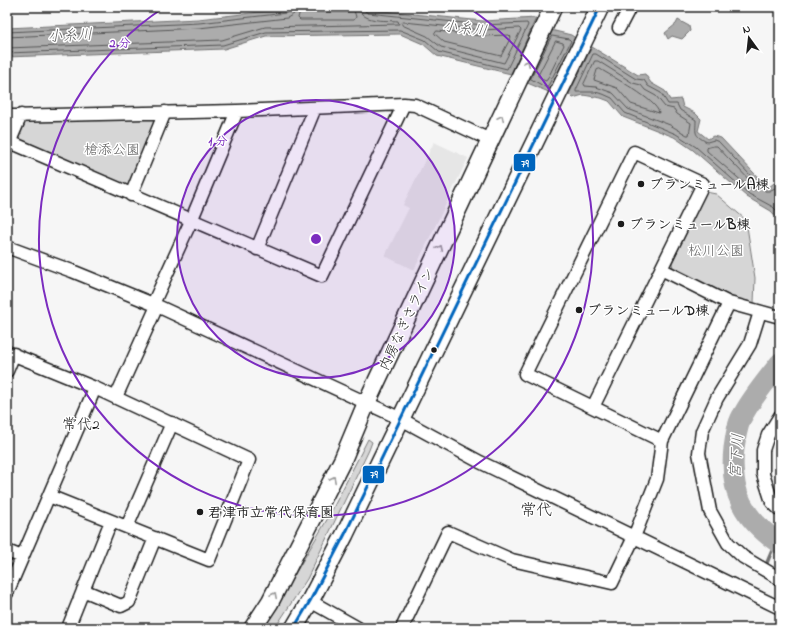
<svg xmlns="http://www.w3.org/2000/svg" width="787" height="635" viewBox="0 0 787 635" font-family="'Indie Flower','Klee One',sans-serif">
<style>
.built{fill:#e6e6e6}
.green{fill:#d6d6d6;stroke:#797979}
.water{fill:#acacac;stroke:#727272}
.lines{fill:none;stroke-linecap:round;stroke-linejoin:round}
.shore{stroke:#565656;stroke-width:1}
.stream{stroke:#727272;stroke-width:3.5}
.river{stroke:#acacac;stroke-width:21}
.minor-casing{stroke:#1c1c1c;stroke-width:15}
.highway-casing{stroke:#1c1c1c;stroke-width:20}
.minor{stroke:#fff;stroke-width:12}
.highway{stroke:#fff;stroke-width:17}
.bus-1-casing{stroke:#fff;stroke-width:6}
.bus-1{stroke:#0065bd;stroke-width:3}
.oneway{stroke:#999}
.ring{fill:none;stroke:#7b2cbf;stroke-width:2}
.poi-dot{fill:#1c1c1c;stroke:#fff;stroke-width:1.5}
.labels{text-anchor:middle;stroke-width:3;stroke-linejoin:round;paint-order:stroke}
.park-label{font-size:14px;fill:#5d5d5d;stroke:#fff}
.poi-label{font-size:14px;font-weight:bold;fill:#1c1c1c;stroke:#fff;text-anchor:start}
.street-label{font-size:14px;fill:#1c1c1c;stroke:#fff}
.water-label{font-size:15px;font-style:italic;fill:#5d5d5d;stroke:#fff}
.neighbourhood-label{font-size:15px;fill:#1c1c1c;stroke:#fff}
.quarter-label{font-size:16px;fill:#1c1c1c;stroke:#fff}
.centre{fill:#7b2cbf;stroke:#fff;stroke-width:2}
.ring-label{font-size:12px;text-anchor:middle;font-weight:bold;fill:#7b2cbf;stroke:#fff;stroke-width:3;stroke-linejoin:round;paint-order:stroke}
.line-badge{stroke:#fff;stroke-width:1.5}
.badge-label{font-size:11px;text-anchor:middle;font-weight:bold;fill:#fff}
</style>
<rect width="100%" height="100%" fill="#f6f6f6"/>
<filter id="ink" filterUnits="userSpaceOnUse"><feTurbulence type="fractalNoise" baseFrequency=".025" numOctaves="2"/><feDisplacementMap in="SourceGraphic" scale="8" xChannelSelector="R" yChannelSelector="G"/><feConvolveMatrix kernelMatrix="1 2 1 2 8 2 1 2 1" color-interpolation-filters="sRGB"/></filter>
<g filter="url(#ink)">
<path class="built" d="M 434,142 L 468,158 L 414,270 L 385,256 L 409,208 L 403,205 Z"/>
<path class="green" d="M 155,118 L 157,121 L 130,185 L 124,187 L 17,139 L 22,124 L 26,120 Z
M 706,192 L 716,194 L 746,220 L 755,278 L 754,303 L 732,297 L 673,268 L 672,263 Z
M 368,439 L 372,442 L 369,450 L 307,579 L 275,628 L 263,628 L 328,518 Z"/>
<path class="water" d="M 343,7 L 483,21 L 536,18 L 511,74 L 437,56 L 423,44 L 400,34 L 266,36 L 224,49 L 7,57 L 7,28 L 198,19 L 287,9 Z
M 678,20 L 689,26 L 690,31 L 682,39 L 672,36 L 668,39 L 665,33 L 676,24 Z
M 551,30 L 571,35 L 577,39 L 551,93 L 525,82 Z
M 592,47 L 638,75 L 645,74 L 651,83 L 665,91 L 670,100 L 681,99 L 683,107 L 695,113 L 701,119 L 698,131 L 708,139 L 713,136 L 721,138 L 768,188 L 774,183 L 780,186 L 780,221 L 771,211 L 747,197 L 693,150 L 674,137 L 623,117 L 609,101 L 601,98 L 583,95 L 573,98 L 569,94 Z"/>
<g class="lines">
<path class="shore" d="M 301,7 L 298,18 L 300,20 L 354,20 L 356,17 L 353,7
M 404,22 L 482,30 L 519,28 L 521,30 L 504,63 L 441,47 L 427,36 L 402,25 L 402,23 Z
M 437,31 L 482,36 L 509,35 L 511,37 L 501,56 L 444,42 L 435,34 Z
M 7,32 L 199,23 L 286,13 L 289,11 L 290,7
M 552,36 L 569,39 L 571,41 L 547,88 L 531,79 Z
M 7,37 L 199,28 L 287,18 L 294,14 L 295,7
M 556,41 L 563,43 L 564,45 L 547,80 L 545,81 L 538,76 Z
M 7,48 L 222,40 L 265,27 L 399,24 L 398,21 C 386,20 360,23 359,7
M 7,53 L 223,45 L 266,32 L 400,30 L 425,40 L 439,52 L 507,69 L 528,25 L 527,23 L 483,25 L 368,13 L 365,11 L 364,7
M 595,61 L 598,61 L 633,83 L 641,85 L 645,90 L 656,96 L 665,107 L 674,109 L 677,114 L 691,123 L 689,135 L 687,135 L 670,125 L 628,109 L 613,93 L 596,87 L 585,86 L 584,84 Z
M 600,69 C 613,77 657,100 659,113 L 631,104 L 617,88 L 594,80 L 597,70 Z
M 714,146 L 717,146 C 729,160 744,173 755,187 L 755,190 L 752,190 L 707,151 L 707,148 Z
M 780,189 L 775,188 L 769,191 L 765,191 L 719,142 L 714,140 L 707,142 C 693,135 696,133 696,120 L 680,110 L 677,104 L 668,104 L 661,93 L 648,86 L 644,80 L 636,79 L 596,54 L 593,54 L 576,90 L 576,92 L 595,92 L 603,94 L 612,98 L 625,113 L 676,134 L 696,147 L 749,194 L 773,207 L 780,214"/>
<path class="stream" d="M 766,565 L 776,541"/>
<path class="river" d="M 780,363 C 768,379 754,395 744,413 C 737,423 736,436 734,448 C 729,493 744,519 780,544"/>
<g class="minor-casing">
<path id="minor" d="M 619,28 L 630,7
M 7,116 L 237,111 L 404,104 L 415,105 L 490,140
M 10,142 L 322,276 L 404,104
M 7,148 L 21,115
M 131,195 L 165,112
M 7,247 L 72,271 L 153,304 L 399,418 L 480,462 L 780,608
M 257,249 L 315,108
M 661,269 L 729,303 L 780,317
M 153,304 L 191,221 L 237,111
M 760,312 L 750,344 L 717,398 L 702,431 L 699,453 L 710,511 L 728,543 L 743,557 L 780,579
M 7,352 L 95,388 L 249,460 L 209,560 L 49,496
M 7,371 L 14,354
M 116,397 L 157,306
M 593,407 L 703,184 L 634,152 L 525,374 L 662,441
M 780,416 L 768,435 L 763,450 L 763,474 L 772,502 L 780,510
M 127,527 L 172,423
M 7,551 L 22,557
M 83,590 L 121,606 L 129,602 L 155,538
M 7,593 L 95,388
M 310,601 L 358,628
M 68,628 L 111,521
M 402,628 L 448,532 L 512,560 L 612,583 L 634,537 L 657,479 L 662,441 L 729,303"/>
</g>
<g class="highway-casing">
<path id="highway" d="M 253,628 L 270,602 L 343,459 L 366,404 L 553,7
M 294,628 L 310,601 L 345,534 L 600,7"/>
</g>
<use href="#minor" class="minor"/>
<use href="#highway" class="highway"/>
<g class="bus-1-casing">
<path id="bus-1" d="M 294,628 L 310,601 L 345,534 L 600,7"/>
</g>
<use href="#bus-1" class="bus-1"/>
</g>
<defs><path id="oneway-chevron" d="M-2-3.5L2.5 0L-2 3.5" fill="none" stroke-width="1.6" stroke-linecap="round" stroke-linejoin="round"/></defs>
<g class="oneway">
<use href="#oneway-chevron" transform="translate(527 63) rotate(-65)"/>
<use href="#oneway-chevron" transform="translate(501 118) rotate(-64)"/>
<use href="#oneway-chevron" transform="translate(440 248) rotate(-65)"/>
<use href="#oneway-chevron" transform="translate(333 479) rotate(-63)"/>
<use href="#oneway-chevron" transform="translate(274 595) rotate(-63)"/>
</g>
</g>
<circle cx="316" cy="239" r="139" fill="#7b2cbf" fill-opacity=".12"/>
<g class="ring">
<circle cx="316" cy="239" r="139"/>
<path d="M469 8A277 277 0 1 1 163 8"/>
</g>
<g class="poi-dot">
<circle cx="641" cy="184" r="4"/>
<circle cx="621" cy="224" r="4"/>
<circle cx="579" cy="310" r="4"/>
<circle cx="434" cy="350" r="3.5"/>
<circle cx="200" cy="512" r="4"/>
</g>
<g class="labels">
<g class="park-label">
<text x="112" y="154">槍添公園</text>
<text x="716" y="255">松川公園</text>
</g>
<g class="poi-label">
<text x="649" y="189">ブランミュールA棟</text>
<text x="629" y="229">ブランミュールB棟</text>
<text x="587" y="315">ブランミュールD棟</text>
<text x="208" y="517">君津市立常代保育園</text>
</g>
<g class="street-label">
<text transform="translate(406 319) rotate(-65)" y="5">内房なぎさライン</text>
</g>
<g class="water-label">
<text transform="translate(465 28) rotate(7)" y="5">小糸川</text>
<text transform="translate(70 35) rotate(-3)" y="5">小糸川</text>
<text transform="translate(736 456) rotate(-86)" y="5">宮下川</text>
</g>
<g class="neighbourhood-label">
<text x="81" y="429">常代2</text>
</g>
<g class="quarter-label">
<text x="536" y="515">常代</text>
</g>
</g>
<circle cx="316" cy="239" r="6" class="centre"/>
<g class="ring-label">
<text x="120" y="47">2 分</text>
<text x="218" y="145">1 分</text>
</g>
<g class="line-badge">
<rect x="513" y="153" width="23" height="19" rx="4" fill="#0065bd"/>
<rect x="362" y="465" width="23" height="19" rx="4" fill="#0065bd"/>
</g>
<g class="badge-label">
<text x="525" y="167">79</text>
<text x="374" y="478">79</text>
</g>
<rect width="787" height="635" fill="none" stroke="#fff" stroke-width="24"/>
<rect x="12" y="12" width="763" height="611" fill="none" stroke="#1c1c1c" stroke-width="1.5" filter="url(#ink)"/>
<g transform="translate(749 38) rotate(345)" stroke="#ffffff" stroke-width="3" paint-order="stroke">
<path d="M0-3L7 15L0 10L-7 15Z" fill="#1c1c1c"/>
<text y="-6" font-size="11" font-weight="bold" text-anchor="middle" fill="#1c1c1c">N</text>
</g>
</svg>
